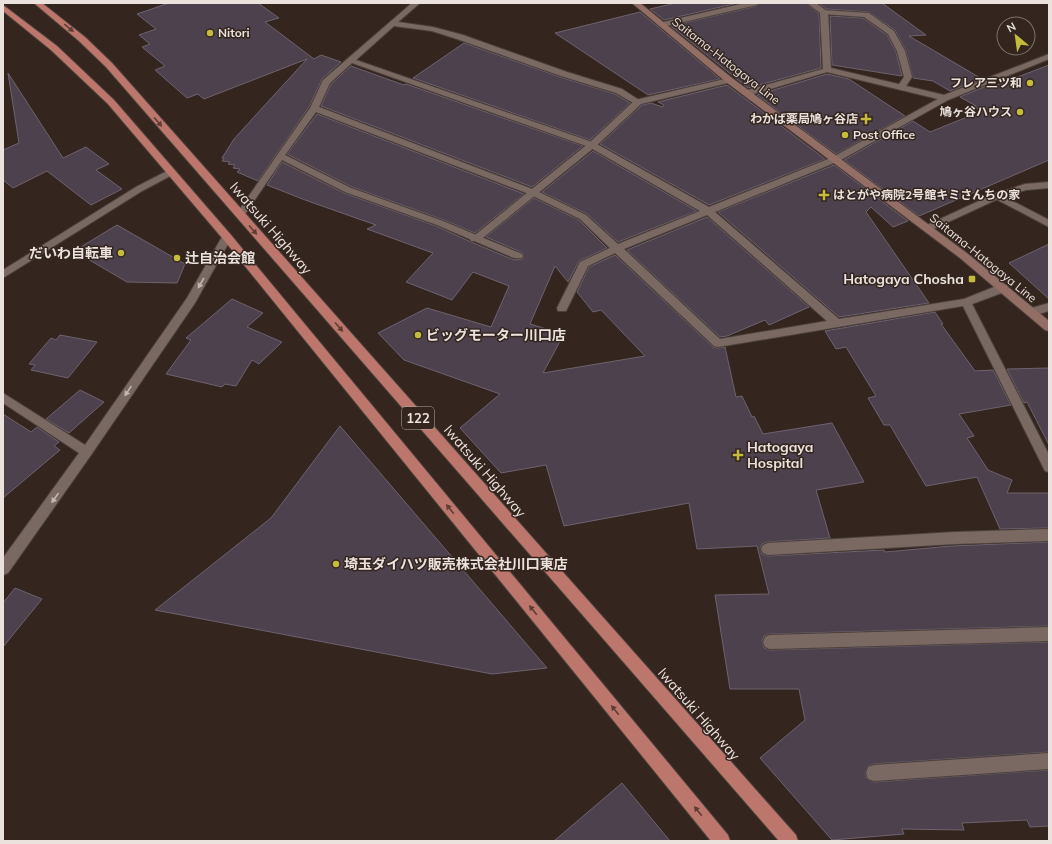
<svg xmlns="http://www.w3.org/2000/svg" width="1052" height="844" viewBox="0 0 1052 844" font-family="Mulish,'Noto Sans JP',sans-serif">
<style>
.building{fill:#4c414d;stroke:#6e626f}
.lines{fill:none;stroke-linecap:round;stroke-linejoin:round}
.service-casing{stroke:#4d413c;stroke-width:2}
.minor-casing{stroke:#4d413c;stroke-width:2}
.tertiary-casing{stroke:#4d413c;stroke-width:2}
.secondary-casing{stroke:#4d413c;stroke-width:2}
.trunk-casing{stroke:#4d413c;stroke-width:2}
.service{fill:#7a6962;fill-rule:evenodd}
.minor{fill:#7a6962;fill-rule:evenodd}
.tertiary{fill:#7a6962;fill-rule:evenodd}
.secondary{fill:#936e65;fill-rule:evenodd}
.trunk{fill:#bc766b;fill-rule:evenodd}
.oneway{fill:#5d3e36}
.oneway2{fill:#c3b7b2}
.poi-dot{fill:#c6bc3c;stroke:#34261f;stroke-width:1.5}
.labels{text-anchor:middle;stroke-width:3;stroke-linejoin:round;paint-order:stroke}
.far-poi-label{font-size:12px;font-weight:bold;fill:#ebe1dd;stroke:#34261f;text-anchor:start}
.far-street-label{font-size:12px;fill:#ebe1dd;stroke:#34261f}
.shield{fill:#34261f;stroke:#b4a9a4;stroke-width:1}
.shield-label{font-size:13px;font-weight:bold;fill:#ebe1dd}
.street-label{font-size:14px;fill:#ebe1dd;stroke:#34261f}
.poi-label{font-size:14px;font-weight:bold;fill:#ebe1dd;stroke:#34261f;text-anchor:start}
</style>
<rect width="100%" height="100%" fill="#34261f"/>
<path class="building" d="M 169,3 L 258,3 L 279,18 L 265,22 L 314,59 L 321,55 L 341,62 L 322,79 L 309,107 L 258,181 L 237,172 L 240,169 L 233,168 L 235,165 L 228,164 L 230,162 L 222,161 L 224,158 L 222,158 L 234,139 L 307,59 L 204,99 L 198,94 L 187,98 L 155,70 L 165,66 L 142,47 L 150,44 L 139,35 L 156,29 L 137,14 Z
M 676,3 L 738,3 L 664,20 L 650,9 Z
M 759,3 L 806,3 L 819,14 L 821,68 L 748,88 L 671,26 L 757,6 Z
M 818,3 L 882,3 L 926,35 L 909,36 L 982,79 L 950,91 L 933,81 L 913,78 L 906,51 L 895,30 L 869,12 L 826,9 Z
M 640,12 L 657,26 L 720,79 L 648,95 L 555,33 Z
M 830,16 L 863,18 L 887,35 L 896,52 L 902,76 L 832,65 Z
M 464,43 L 560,77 L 615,94 L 630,103 L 590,140 L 413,78 Z
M 1049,65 L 1049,160 L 919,216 L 844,160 L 913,121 L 930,132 L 982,111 L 973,106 L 976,106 L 960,97 L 991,84 L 994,86 Z
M 351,66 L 404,85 L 406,84 L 583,146 L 532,187 L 321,106 L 331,84 Z
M 8,73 L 63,158 L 86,147 L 109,164 L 96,170 L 122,189 L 91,205 L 47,171 L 13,188 L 3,180 L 3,150 L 19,143 Z
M 827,74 L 849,79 L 905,116 L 836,154 L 757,95 Z
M 727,85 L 825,159 L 709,205 L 600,144 L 642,105 L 651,103 L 663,107 L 664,105 L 658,102 Z
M 317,114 L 524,194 L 475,233 L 444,220 L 352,187 L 287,154 Z
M 593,151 L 697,211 L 618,242 L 587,214 L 542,192 Z
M 282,162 L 344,193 L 436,226 L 471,242 L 514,260 L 523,259 L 523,253 L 486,237 L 534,198 L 579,220 L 607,248 L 579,261 L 568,282 L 555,266 L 530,324 L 564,334 L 543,373 L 645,356 L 601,310 L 593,312 L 577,292 L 589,267 L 615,255 L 713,347 L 718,348 L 725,347 L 736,397 L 742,396 L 752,417 L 754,416 L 763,434 L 832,423 L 864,482 L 816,490 L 830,538 L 767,542 L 762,544 L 760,548 L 762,554 L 768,556 L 884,550 L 885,552 L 952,546 L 1049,542 L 1049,626 L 770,634 L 764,636 L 762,641 L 764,648 L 770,650 L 1049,642 L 1049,752 L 874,764 L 868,766 L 865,773 L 867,779 L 874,782 L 1049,770 L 1049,826 L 1030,827 L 1027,820 L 962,823 L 964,830 L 902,829 L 904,834 L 832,840 L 760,758 L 805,720 L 799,689 L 730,689 L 715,595 L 769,594 L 757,546 L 697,549 L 689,503 L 564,526 L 546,465 L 501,473 L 460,428 L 500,394 L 404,360 L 378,333 L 427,308 L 491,327 L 509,286 L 473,272 L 452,300 L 406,282 L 433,253 L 367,229 L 376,225 L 305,200 L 267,185 Z
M 834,165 L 908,221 L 893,227 L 871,207 L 866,212 L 929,303 L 839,317 L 718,212 Z
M 707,217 L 809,307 L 769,325 L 765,320 L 727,336 L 720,337 L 627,250 Z
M 117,225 L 185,264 L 177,283 L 127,282 L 74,251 Z
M 1049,244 L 1049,299 L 1009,263 Z
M 232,299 L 263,313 L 247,327 L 282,342 L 259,364 L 252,360 L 236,386 L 225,384 L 222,387 L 166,374 L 191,340 L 186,338 Z
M 935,312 L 943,324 L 941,324 L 975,371 L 993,370 L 1011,405 L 959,414 L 974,436 L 967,438 L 988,470 L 1012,480 L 1007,493 L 1049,493 L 1049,528 L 1000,529 L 977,477 L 926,486 L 890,425 L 884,425 L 868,398 L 876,396 L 846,347 L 836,349 L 825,331 Z
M 60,335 L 97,342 L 68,378 L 31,370 L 35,365 L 29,364 L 51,338 L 56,340 Z
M 1049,368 L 1049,445 L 1027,402 L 1024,403 L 1007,369 Z
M 80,390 L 104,402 L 69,433 L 46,419 Z
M 3,414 L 31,432 L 37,427 L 59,442 L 54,446 L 60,450 L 3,498 Z
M 340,426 L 547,668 L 492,674 L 155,610 L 271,518 Z
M 15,588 L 42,599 L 3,647 L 3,603 Z
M 622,783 L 670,841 L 554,841 Z"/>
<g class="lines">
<g class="service-casing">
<path id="service" d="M 745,3 L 758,3 L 757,5 L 662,27 L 658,25 L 659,23 Z
M 821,10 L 869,13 L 894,31 L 905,51 L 912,77 L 904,89 L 901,89 L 897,87 L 904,77 L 897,51 L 888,34 L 864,17 L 824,14 L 821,14 Z
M 729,78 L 732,78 L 732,82 L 641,104 L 595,147 L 479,241 L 471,241 L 470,239 L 589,143 L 635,100 Z
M 1049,529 L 1049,541 L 955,544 L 768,555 L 763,553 L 761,549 L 763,545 L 768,543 L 955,532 Z
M 1049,627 L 1049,641 L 770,649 L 765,647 L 763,642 L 765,637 L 770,635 Z
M 1049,753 L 1049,769 L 874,781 L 868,779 L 866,773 L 868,767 L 874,765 Z"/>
</g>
<g class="minor-casing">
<path id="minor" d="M 412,3 L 420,3 L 398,22 L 433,27 L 463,35 L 567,72 L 622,89 L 642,102 L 641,104 L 635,104 L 616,93 L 561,76 L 457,39 L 432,31 L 394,26 L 356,60 L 595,143 L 709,207 L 833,157 L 938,99 L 827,72 L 750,95 L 744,95 L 743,93 L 744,91 L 823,69 L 820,13 L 807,3 L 816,3 L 828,12 L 831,68 L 944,95 L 1049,54 L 1049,59 L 948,100 L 839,161 L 715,212 L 839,319 L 964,299 L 999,285 L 1007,285 L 1008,288 L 1007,291 L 972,304 L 1049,455 L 1049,472 L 1045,471 L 963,306 L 718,347 L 714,346 L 615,253 L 588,266 L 566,311 L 558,311 L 557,308 L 580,262 L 610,248 L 580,219 L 529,194 L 316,112 L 285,155 L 351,188 L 443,221 L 522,254 L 523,256 L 522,258 L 514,258 L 437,225 L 345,192 L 282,160 L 243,217 L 237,217 L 235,215 L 237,213 L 310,108 L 323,80 ZM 352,63 L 589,147 L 700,211 L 618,244 L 586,215 L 535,190 L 319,107 L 330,83 ZM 707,215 L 827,321 L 720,339 L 624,249 Z
M 171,169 L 174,170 L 176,172 L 174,174 L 142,191 L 3,278 L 3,270 L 136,187 Z
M 997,193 L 1049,220 L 1049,227 L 994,198 L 992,196 Z
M 227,234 L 232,237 L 195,303 L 91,455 L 8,573 L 3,575 L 3,558 L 79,453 L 3,403 L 3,393 L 85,445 L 187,298 L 222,237 Z
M 1049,303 L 1049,311 L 1032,316 L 1028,315 L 1027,312 L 1028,309 Z"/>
</g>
<g class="tertiary-casing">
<path id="tertiary" d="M 1049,182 L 1049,188 L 1026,190 L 1000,198 L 931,230 L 928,231 L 923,228 L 925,226 L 994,194 L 1025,184 Z"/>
</g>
<g class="secondary-casing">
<path id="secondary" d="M 632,3 L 640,3 L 732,78 L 968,254 L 1049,321 L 1049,331 L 1045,330 L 960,258 L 726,82 Z"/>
</g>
<g class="trunk-casing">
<path id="trunk" d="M 34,3 L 42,3 L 85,37 L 112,63 L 796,835 L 798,841 L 779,841 L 106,67 L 79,41 Z
M 3,5 L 57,46 L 114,100 L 231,235 L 728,835 L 730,841 L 711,841 L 223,239 L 108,104 L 51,50 L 3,11 Z"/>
</g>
<use href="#service" class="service"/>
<use href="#minor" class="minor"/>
<use href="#tertiary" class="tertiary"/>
<use href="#secondary" class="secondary"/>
<use href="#trunk" class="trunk"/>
</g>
<defs><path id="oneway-solid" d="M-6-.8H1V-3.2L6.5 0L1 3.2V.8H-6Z"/></defs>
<g class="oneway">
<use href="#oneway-solid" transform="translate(69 28) rotate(39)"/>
<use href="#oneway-solid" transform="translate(158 122) rotate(49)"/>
<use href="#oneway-solid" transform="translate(253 230) rotate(49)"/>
<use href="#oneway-solid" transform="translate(339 327) rotate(49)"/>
<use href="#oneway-solid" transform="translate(450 509) rotate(-129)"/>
<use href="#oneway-solid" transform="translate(533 610) rotate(-129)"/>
<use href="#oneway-solid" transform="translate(615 710) rotate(-129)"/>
<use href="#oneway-solid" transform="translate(698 811) rotate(-129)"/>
</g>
<g class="oneway2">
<use href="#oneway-solid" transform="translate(201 283) rotate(120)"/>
<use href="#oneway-solid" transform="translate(128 391) rotate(124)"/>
<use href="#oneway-solid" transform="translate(55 498) rotate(125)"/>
</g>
<g class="poi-dot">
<circle cx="210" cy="33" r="4"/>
<circle cx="1030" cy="83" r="4"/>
<circle cx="1020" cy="112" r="4"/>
<path d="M864 113h4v4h4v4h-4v4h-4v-4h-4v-4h4z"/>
<circle cx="845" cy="135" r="4"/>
<path d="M822 189h4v4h4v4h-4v4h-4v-4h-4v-4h4z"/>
<circle cx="121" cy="253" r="4"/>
<circle cx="177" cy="258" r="4"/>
<rect x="968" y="275" width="8" height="8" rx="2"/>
<circle cx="418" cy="335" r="4"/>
<path d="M736 449h4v4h4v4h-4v4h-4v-4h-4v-4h4z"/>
<circle cx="336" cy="564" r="4"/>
</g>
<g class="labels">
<g class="far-poi-label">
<text x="218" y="37">Nitori</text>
<text x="1022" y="87" text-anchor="end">フレア三ツ和</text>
<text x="1012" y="116" text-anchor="end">鳩ヶ谷ハウス</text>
<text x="858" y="123" text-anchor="end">わかば薬局鳩ヶ谷店</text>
<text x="853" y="139">Post Office</text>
<text x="833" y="199">はとがや病院2号館キミさんちの家</text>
</g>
<g class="far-street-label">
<text transform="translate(726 61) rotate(38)" y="4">Saitama-Hatogaya Line</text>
<text transform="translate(983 258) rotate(39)" y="4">Saitama-Hatogaya Line</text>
</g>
<rect class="shield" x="402" y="407" width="32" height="22" rx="3"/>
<g class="shield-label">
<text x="418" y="423">122</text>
</g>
<g class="street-label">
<text transform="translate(271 228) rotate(49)" y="5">Iwatsuki Highway</text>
<text transform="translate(485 471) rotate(49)" y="5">Iwatsuki Highway</text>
<text transform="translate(699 714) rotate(49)" y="5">Iwatsuki Highway</text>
</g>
<g class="poi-label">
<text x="113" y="258" text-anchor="end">だいわ自転車</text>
<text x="185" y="263">辻自治会館</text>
<text x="964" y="284" text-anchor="end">Hatogaya Chosha</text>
<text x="426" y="340">ビッグモーター川口店</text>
<text x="747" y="452">Hatogaya<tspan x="747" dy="16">Hospital</tspan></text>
<text x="344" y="569">埼玉ダイハツ販売株式会社川口東店</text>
</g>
</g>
<rect width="1052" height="844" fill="none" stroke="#ebe1dd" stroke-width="8"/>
<g transform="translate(1016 36) rotate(331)"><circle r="19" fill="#34261f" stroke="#7d716b"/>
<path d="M0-3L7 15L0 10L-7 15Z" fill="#c6bc3c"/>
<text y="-6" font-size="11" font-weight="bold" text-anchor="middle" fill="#ebe1dd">N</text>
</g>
</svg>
